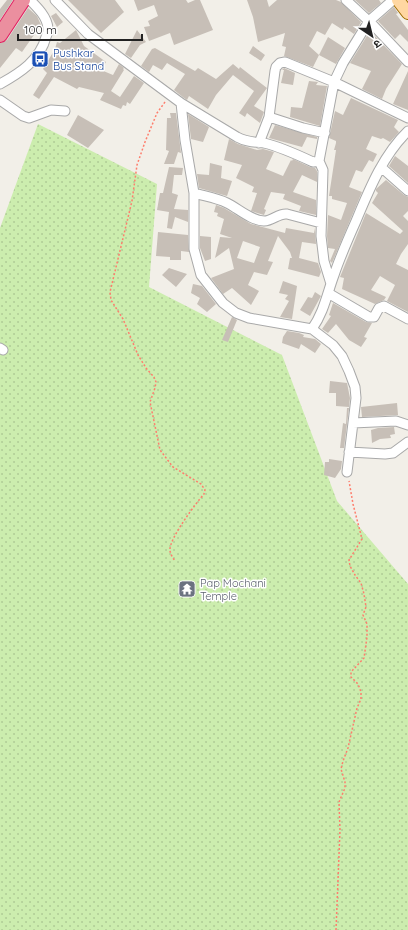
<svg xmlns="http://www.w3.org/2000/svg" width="408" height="930" viewBox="0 0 408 930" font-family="Quicksand,'Noto Sans Devanagari',sans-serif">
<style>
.grass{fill:url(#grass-dots)}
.building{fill:#c7bfb7;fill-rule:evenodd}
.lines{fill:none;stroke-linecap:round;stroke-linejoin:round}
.minor-casing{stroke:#a9a9a9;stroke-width:11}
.major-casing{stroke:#a06d00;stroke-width:14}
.highway-casing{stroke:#e12463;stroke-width:16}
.path{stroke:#fe7e6d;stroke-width:1.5;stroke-dasharray:2 2;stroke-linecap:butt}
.minor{stroke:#fff;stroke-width:9}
.major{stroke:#ffd7a1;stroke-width:12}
.highway{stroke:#eb8f9f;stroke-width:14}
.labels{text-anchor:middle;stroke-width:3;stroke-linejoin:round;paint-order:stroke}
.transit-label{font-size:11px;fill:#164399;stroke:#fff;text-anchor:start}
.worship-label{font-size:11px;fill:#5b616d;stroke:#fff;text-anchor:start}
</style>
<defs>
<pattern id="grass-dots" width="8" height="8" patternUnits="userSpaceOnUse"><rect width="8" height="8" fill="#ccedae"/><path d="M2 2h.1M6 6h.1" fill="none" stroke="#afcb95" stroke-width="1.8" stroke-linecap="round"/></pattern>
</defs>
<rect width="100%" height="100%" fill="#f2efe8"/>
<path class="grass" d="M 38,124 L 157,184 L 149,287 L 282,355 L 337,501 L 408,584 L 408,930 L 0,930 L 0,228 Z"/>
<path class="building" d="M 7,0 L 13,0 L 0,20 L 0,9 Z
M 68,0 L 115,0 L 124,12 L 101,33 Z
M 134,0 L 186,0 L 188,3 L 195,0 L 200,0 L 213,30 L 174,45 L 170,33 L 149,41 L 144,27 L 150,26 L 148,21 L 158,16 L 154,5 L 138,11 Z
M 247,0 L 267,0 L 269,7 L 277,0 L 336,0 L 341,2 L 361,22 L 354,34 L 344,27 L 343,30 L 332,23 L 325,35 L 317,31 L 309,46 L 319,55 L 313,67 L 284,56 L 286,47 L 282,46 L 285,33 L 258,42 L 253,17 Z
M 355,0 L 379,0 L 381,3 L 369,13 Z
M 394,7 L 398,13 L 396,14 L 408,30 L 408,42 L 400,34 L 395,39 L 378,21 Z
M 28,8 L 37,16 L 41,25 L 22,52 L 16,48 L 0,68 L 0,43 L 7,40 Z
M 56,13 L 63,22 L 57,27 L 51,16 Z
M 76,30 L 84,46 L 106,62 L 101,70 L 113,75 L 119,64 L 124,68 L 123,69 L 124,70 L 111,91 L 120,97 L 134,76 L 144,83 L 130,104 L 127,102 L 126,106 L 123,105 L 121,109 L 100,100 L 104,93 L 79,87 L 77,89 L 54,77 L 39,99 L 33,95 L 47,73 L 43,69 L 55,49 L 57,42 L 60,43 Z
M 137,30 L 146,42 L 140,45 L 131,58 L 125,54 Z
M 370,31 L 402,64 L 386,89 L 382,99 L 362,89 L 371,71 L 350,63 Z
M 328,37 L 345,48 L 336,64 L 319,55 Z
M 253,46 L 265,55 L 261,61 L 249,53 Z
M 155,48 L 195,71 L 198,68 L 216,79 L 233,64 L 239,69 L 240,67 L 267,88 L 254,106 L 264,112 L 260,123 L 247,113 L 245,117 L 239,113 L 254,91 L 233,75 L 216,95 L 208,109 L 189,96 L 187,100 L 184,98 L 174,90 L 185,74 L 167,63 L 162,70 L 153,65 L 149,72 L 141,66 L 152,49 Z
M 284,68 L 295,73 L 293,85 L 281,83 L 284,70 L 282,70 Z
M 408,71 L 408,110 L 393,104 Z
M 309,81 L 318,82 L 316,85 L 327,86 L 320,126 L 290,117 L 291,107 L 302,108 Z
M 351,98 L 398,120 L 394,127 L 399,132 L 390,142 L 383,138 L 381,139 L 372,136 L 366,149 L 377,154 L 373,162 L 369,160 L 362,172 L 356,170 L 349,187 L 362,192 L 332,263 L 330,261 L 335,249 L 328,248 L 327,236 L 328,215 L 341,220 L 347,203 L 332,199 L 332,196 L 329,196 L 336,150 L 334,150 L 336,143 L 336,141 L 329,138 L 335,111 L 343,115 Z
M 170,113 L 176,113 L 181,153 L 178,152 L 174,164 L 164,164 L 169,151 L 166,150 L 167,118 L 171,118 Z
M 188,114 L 209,127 L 203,142 L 191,139 Z
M 78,115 L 104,130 L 88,148 L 67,135 Z
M 275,125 L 317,137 L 317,139 L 307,137 L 302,147 L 269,138 Z
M 229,139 L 238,144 L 257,150 L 263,149 L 274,152 L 266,169 L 283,176 L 291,160 L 292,161 L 293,159 L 310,167 L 315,168 L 317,171 L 317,182 L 302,175 L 293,192 L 316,200 L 316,215 L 299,211 L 301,206 L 283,199 L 285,194 L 271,192 L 264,209 L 266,210 L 264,215 L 251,211 L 257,193 L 252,192 L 254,187 L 236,178 L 242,165 L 224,160 Z
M 395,156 L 408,166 L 408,183 L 389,166 Z
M 210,163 L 222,166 L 221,178 L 232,181 L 227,196 L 199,188 L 197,174 L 209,175 Z
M 169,167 L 183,168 L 182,175 L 174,175 L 172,193 L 178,195 L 174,209 L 188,210 L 188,222 L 175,217 L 172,229 L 167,228 L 169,212 L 157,210 L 160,193 L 163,193 Z
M 386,180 L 404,195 L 408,197 L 408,211 L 403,216 L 408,221 L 408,244 L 401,254 L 396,264 L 408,270 L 408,312 L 387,301 L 395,285 L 380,276 L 371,290 L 386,297 L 384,300 L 375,304 L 342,289 L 344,278 L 340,277 L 366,213 L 400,234 L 403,231 L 372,203 L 378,193 L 376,191 L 376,189 Z
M 216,205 L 224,208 L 251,224 L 285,233 L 286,228 L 314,233 L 315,228 L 316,244 L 302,242 L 299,258 L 318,263 L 321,272 L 319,277 L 288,269 L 290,258 L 292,258 L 290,252 L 278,236 L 268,261 L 273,262 L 267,275 L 254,272 L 248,285 L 259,291 L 251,305 L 232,288 L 223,294 L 211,278 L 234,269 L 229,248 L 215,258 L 220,237 L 232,238 L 220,234 L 224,219 L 217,216 L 218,213 L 214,212 ZM 243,241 L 260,247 L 254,263 L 237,258 Z
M 158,232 L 188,235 L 189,252 L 181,251 L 181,260 L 170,260 L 170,257 L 156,256 Z
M 200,236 L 211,237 L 211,259 L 205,261 L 200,248 Z
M 169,268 L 187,274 L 176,287 L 162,275 Z
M 283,281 L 297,286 L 292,319 L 280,317 L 289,301 L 285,299 L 288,295 L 279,293 Z
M 193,284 L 202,286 L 216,304 L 207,312 L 197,304 L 200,298 L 191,293 Z
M 315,292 L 321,296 L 310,316 L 300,310 L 308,297 L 312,298 Z
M 333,303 L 366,322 L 372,323 L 364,337 L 367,338 L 361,347 L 349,340 L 336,324 L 328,333 L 322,329 L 331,316 L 329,315 Z
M 232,317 L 237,320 L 228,342 L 222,340 Z
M 287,331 L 299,333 L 304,335 L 303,337 L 315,339 L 321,344 L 315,353 L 301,344 L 299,349 L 282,343 L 283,337 Z
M 330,381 L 347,383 L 350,398 L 349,407 L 336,406 L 336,393 L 329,393 Z
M 397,403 L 398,415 L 362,417 L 361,407 Z
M 347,408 L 349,408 L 344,448 L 340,448 L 343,423 L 346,424 Z
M 394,427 L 395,434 L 390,435 L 391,438 L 380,439 L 372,443 L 371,430 L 378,428 Z
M 329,459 L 342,461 L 341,469 L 335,478 L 324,475 L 325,462 L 329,462 Z"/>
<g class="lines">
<g class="minor-casing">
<path id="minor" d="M 55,0 L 88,34 L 181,103 L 237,137 C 246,142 254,142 264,143 C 281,147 298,155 313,162 L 319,161
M 346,0 L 372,24 L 408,62
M 0,84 C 20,73 40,60 46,37 C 47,34 49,31 48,28 C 47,17 38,8 30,0
M 0,100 L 23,116 L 29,118 L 51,110 L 65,111
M 181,103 L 185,140 L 194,193 L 194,249 L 201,275 L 223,303 L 236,313 L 249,318 L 312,329 L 333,345 L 342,356 L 349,371 L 355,387 L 356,398 L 347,472
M 269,117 L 303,128 L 325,133
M 259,143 L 269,117 L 275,71 L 276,67 L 280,63 L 285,62 L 334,82 L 408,118
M 382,168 L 408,191
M 194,193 C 204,196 217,198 227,203 C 239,209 250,220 264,221 C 273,221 278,213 287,214 L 321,223
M 331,284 L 324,261 L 321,236 L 323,170 L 319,161 L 334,82 L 343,63 L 369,21 L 393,0
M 328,293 L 369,317 L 374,317 L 379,308 L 384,306 L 408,319
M 312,329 C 324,312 327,294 334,275 C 340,257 348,239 356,221 C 369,190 383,155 408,131
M 0,348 L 3,350
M 353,423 L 396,421 L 408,425
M 349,452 L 385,454 L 393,453 L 408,442"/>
</g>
<g class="major-casing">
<path id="major" d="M 398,0 L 408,13"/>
</g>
<g class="highway-casing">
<path id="highway" d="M 0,35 L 23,0"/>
</g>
<path class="path" d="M 165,102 L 157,113 L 145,142 L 137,165 L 132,201 L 110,292 L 111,300 L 123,319 L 138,355 L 146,368 L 154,377 L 156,382 L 155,388 L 150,402 L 160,450 L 173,467 L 201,484 L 205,490 L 204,494 C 196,503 169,539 170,550 C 170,554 173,558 175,561
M 336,930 L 340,830 L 339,802 L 345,788 L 345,782 L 341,769 L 343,761 L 348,748 L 357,708 L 361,699 L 361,692 L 358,684 L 351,677 L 351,672 L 364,658 L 367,637 L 367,624 L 363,615 L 366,607 L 364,594 L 361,583 L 355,575 L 350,566 L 349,560 L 362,539 L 353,504 L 349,481"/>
<use href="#minor" class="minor"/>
<use href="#major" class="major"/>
<use href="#highway" class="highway"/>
</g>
<defs>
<g id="bus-square" transform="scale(0.9)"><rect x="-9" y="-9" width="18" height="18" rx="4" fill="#1a4fb4" stroke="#fff"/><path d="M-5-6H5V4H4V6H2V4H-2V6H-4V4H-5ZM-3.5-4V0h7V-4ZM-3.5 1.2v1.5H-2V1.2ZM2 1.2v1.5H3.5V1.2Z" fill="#fff"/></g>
<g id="temple-square" transform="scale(0.9)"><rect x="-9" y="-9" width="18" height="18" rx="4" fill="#6b7280" stroke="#fff"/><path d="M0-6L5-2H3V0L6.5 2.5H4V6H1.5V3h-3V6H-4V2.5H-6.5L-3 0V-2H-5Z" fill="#fff"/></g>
</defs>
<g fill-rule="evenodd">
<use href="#bus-square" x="40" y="59"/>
<use href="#temple-square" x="187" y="589"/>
</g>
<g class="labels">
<g class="transit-label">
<text x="53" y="57">Pushkar<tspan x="53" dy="13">Bus Stand</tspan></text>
</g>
<g class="worship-label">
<text x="200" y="587">Pap Mochani<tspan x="200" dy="13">Temple</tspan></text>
</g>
</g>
<g transform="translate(372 36) rotate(145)" stroke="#ffffff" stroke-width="3" paint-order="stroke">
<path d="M0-3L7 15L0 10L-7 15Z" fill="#222222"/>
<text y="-6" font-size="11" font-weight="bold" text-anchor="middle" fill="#222222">उ</text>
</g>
<path d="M18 34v6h124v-6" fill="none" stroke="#222222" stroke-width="2"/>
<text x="24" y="34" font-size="12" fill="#222222" stroke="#ffffff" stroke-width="3" paint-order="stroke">100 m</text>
</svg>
